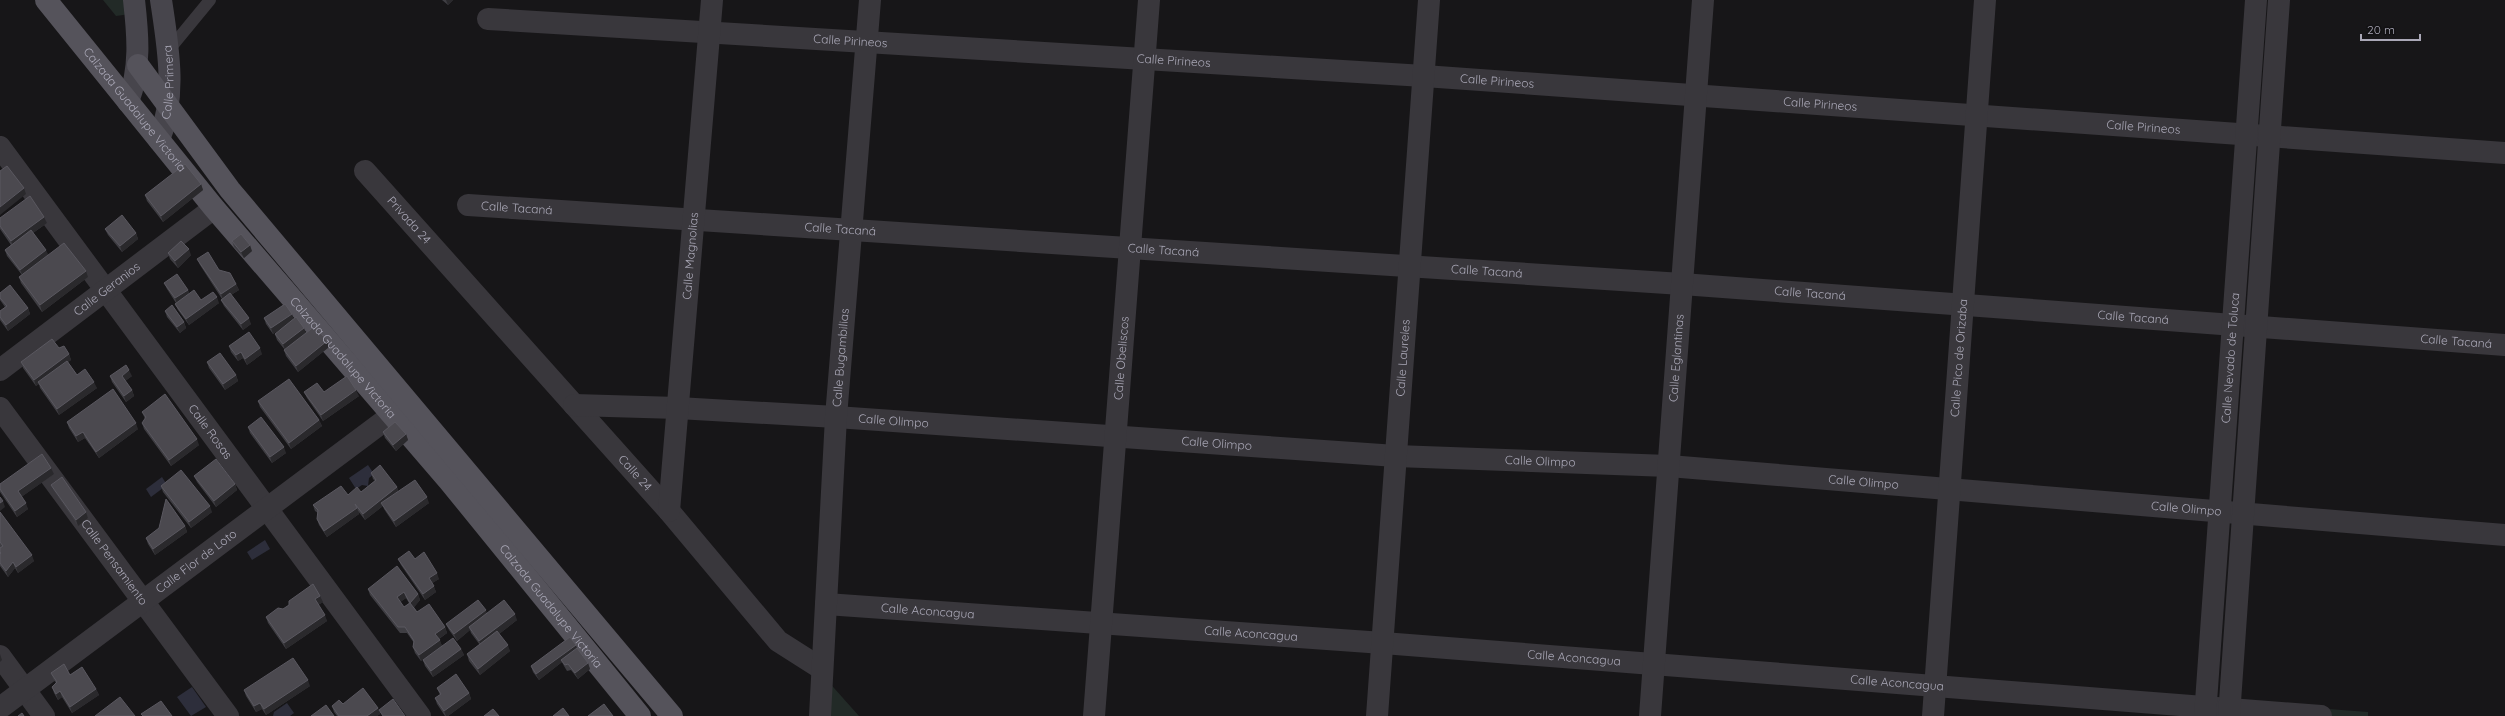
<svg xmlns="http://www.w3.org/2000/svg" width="2505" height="716" viewBox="0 0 2505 716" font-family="Quicksand,sans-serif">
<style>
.green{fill:#222a27}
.water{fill:#2d2e3b}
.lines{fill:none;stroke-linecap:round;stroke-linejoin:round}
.lane{stroke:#39373c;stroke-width:12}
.street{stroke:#39373c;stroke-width:22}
.secondary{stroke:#47454c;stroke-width:22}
.primary{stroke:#55535b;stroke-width:22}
.wall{fill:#3f3e43;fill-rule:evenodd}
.shaded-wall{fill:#2a292c}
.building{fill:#4b494f;stroke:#5a5860}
.labels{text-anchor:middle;stroke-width:3;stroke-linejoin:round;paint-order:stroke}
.street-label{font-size:12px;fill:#aaa8b7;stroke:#121113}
</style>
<rect width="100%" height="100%" fill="#171618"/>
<path class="green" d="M 103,0 L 135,0 L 137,13 L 116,16 Z
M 826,679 L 859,716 L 823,716 Z
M 2235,702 L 2368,712 L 2368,716 L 2234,716 Z"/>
<path class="water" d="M 368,465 L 374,474 L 369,478 L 368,486 L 362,485 L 356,489 L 349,478 Z
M 162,477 L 167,485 L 151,497 L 146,489 Z
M 265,540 L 270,549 L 252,560 L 247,552 Z
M 192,687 L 206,707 L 191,716 L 177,697 Z
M 287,703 L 294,713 L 290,716 L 273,716 L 274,712 Z"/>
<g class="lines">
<path class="lane" d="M 168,51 L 210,0"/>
<g class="street">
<path id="s1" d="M 488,19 L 1424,76 L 2505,153"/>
<path id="s2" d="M 0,147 L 420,716"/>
<path id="s3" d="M 365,171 L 669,511 L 778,641 L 822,669"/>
<path id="s4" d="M 468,205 L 1682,284 L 2505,345"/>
<path id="s5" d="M 0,370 L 214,208"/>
<path id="s6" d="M 574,405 L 678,408 L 836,417 L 1396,456 L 1669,466 L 2505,535"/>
<path id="s7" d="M 0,408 L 228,716"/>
<path id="s8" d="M 669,511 L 712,0"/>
<path id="s9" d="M 826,604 L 1383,643 L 2321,716"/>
<path d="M 0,656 L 44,716"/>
<path id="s10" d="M 0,708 L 392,415"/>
<path id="s11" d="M 820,716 L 836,417 L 870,0"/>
<path id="s12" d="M 1094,716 L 1149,0"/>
<path id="s13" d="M 1377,716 L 1429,0"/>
<path id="s14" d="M 1650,716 L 1703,0"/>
<path id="s15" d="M 1933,716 L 1985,0"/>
<path id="s16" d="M 2205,716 L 2256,0"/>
<path d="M 2229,716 L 2279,0"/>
</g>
<g class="secondary">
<path d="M 128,102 C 141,68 138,35 134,0"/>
<path id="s17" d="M 159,140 C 177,95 168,47 161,0"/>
</g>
<g class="primary">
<path id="s18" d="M 46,0 L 214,208 L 449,481 L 640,716"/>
<path d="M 138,65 L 230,190 L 672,716"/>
</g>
</g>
<path class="wall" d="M 442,0 L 453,0 L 448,5 Z
M 201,184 L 203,190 L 163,222 L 147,201 L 145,195 Z
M 44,217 L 47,223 L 33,233 L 48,255 L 88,277 L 42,312 L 21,283 L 19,277 L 22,275 L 7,256 L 5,250 L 11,245 L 0,229 L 0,218 Z
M 105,229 L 136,233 L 138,239 L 122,252 L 108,235 Z
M 232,241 L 252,251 L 244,258 L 234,247 Z
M 168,253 L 191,255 L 178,268 L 170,259 Z
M 197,259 L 219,270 L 236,284 L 239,290 L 231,295 L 251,324 L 243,330 L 224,306 L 221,300 L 222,299 L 200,265 Z
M 164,283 L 188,290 L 189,294 L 201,300 L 219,303 L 189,325 L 178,310 L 175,304 L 176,303 L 167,289 Z
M 0,293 L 28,308 L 30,314 L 8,331 L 0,320 L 0,311 L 5,307 L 0,300 Z
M 165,311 L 184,322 L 186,328 L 180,333 L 167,317 Z
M 264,318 L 294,319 L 306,333 L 329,347 L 298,372 L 286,356 L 284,350 L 285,350 L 277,340 L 275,334 L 283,327 L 273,334 L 266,324 Z
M 229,346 L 262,354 L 247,365 L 243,358 L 238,361 L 231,352 Z
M 59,348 L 69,354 L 71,360 L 68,362 L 77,375 L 97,388 L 59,415 L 40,388 L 39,384 L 36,386 L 23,368 L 21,362 Z
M 207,362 L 236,375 L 238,381 L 225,390 L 209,368 Z
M 110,376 L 132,376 L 125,381 L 132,390 L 134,396 L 126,402 L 112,382 Z
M 304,392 L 324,392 L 359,396 L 323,421 L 307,398 Z
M 258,401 L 319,420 L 322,426 L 291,449 L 260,407 Z
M 142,412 L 199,445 L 171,466 L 144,429 L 142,423 L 145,419 Z
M 67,422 L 138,429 L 99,458 L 85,438 L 78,442 L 69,428 Z
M 248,427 L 286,453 L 272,463 L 250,433 Z
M 383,432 L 406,434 L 408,440 L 396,451 L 385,438 Z
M 51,468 L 54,474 L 21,497 L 28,509 L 17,517 L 0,492 L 0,484 Z
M 371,473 L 397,487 L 398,491 L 429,503 L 396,527 L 384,509 L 383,506 L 365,520 L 358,511 L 359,514 L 327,537 L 319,525 L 317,519 L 318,513 L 315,511 L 313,505 L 348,495 L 361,492 L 375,481 L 373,479 Z
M 194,476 L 235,484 L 237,490 L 216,507 L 197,482 Z
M 51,485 L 86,512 L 88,518 L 78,526 L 54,491 Z
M 161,486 L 212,512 L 191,528 L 163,492 Z
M 0,512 L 34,561 L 18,573 L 15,568 L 8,577 L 0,566 Z
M 185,526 L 187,532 L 155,555 L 148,544 L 146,538 Z
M 398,559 L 415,559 L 439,579 L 432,583 L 436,592 L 425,600 L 401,565 Z
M 368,589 L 418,594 L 420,600 L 414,607 L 417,612 L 445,627 L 447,633 L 439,639 L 442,646 L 421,661 L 415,653 L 413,647 L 414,643 L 407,633 L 400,633 L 370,595 ZM 406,598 L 409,603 L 404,607 L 400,602 Z
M 323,602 L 318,605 L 327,621 L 286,649 L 268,623 L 266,617 L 283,609 Z
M 487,613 L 517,620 L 499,634 L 510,651 L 480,675 L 469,661 L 467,654 L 480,645 L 471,633 L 470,630 L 457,641 L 449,630 L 446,624 Z
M 577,648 L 588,663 L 590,669 L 578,679 L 571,670 L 567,671 L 564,666 L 562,662 L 539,680 L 533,672 L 531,666 Z
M 461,649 L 464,655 L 433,677 L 425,666 L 423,660 Z
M 51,673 L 70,675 L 96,689 L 99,695 L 72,713 L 62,697 L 58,700 L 54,693 L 52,687 L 56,683 L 53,679 Z
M 310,686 L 266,715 L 262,709 L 256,712 L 246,696 L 244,690 Z
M 437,688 L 469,693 L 471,699 L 448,716 L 445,716 L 437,704 L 435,698 L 440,695 Z
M 343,704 L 378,708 L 380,714 L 377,716 L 337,716 L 334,712 L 332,706 Z"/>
<path class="shaded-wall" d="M 446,0 L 453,0 L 448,5 Z
M 201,184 L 203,190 L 163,222 L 161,216 Z
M 24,188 L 26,194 L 0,215 L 0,207 Z
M 44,217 L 47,223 L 13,247 L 11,241 Z
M 136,233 L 138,239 L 122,252 L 120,246 Z
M 250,245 L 252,251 L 244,258 L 241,252 Z
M 189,249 L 191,255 L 178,268 L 175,261 Z
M 46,250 L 49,256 L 23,276 L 20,270 Z
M 86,271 L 88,277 L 42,312 L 40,305 Z
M 236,284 L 239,290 L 223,300 L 221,294 Z
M 188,290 L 190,296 L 177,304 L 175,298 Z
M 217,297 L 219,303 L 189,325 L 186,319 Z
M 28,308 L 30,314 L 8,331 L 6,325 Z
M 292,314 L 294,320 L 273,334 L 271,328 Z
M 249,318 L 251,324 L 243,330 L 241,324 Z
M 184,322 L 186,328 L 180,333 L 177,327 Z
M 304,328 L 306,334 L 285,350 L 283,344 Z
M 327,341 L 329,347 L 298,372 L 296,366 Z
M 260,348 L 262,354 L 247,365 L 245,359 Z
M 241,352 L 243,358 L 238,361 L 236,355 Z
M 69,354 L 71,360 L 39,383 L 38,382 L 39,384 L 36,386 L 34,380 Z
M 129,370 L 132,376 L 124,382 L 122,376 Z
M 236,375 L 238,381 L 225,390 L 223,384 Z
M 94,382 L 97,388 L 59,415 L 57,409 Z
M 132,390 L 134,396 L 126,402 L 124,396 Z
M 356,390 L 359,396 L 323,421 L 321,415 Z
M 319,420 L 322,426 L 291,449 L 289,443 Z
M 136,423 L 138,429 L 99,458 L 96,452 Z
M 83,432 L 85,438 L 78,442 L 76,436 Z
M 406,434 L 408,440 L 396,451 L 393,445 Z
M 197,439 L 199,445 L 171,466 L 169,460 Z
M 284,447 L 286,453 L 272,463 L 270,457 Z
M 51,468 L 54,474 L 20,498 L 18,491 Z
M 235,484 L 237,490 L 216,507 L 214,501 Z
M 397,487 L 399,493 L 381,503 L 383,506 L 365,520 L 363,514 Z
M 427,497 L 429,503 L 396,527 L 394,521 Z
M 3,501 L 5,507 L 0,511 L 0,503 Z
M 26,503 L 28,509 L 17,517 L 15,511 Z
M 210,506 L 212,512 L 191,528 L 189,522 Z
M 357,508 L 359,514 L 327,537 L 324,531 Z
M 86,512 L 88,518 L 78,526 L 76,520 Z
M 185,526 L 187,532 L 155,555 L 153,549 Z
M 32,555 L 34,561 L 18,573 L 16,567 Z
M 13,562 L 15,568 L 8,577 L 6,571 Z
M 437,573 L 439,579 L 431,584 L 429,578 Z
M 434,586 L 436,592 L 425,600 L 423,594 Z
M 404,592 L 406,598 L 399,603 L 397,597 Z
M 418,594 L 420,600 L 413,609 L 410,603 Z
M 320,596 L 323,602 L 317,606 L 315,599 Z
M 486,610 L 488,616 L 469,627 L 470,630 L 457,641 L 454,634 Z
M 515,614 L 517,620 L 482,647 L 479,641 Z
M 325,615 L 327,621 L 286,649 L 284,643 Z
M 445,627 L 447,633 L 437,640 L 435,634 Z
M 440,640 L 442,646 L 421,661 L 419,655 Z
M 508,645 L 510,651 L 480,675 L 478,669 Z
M 576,645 L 578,651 L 561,660 L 562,662 L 539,680 L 536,674 Z
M 461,649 L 464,655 L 433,677 L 431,671 Z
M 0,654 L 2,660 L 0,662 Z
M 588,663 L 590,669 L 578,679 L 575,673 Z
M 308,680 L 310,686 L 266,715 L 264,709 Z
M 96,689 L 99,695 L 72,713 L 70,707 Z
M 60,691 L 62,697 L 58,700 L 56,694 Z
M 469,693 L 471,699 L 448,716 L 446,716 L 444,711 Z
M 260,703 L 262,709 L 256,712 L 254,706 Z
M 378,708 L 380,714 L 377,716 L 367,716 Z"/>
<path class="building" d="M 185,164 L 201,184 L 161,216 L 145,195 Z
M 7,166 L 24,188 L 0,207 L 0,171 Z
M 30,196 L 44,217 L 11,241 L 0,226 L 0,218 Z
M 122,215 L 136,233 L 120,246 L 105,229 Z
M 31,230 L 46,250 L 20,270 L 5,250 Z
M 241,234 L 250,245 L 241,252 L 232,241 Z
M 181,241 L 189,249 L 175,261 L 168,253 Z
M 64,243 L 86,271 L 40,305 L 19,277 Z
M 208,252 L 219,270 L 230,273 L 236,284 L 221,294 L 197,259 Z
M 177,274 L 188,290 L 175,298 L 164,283 Z
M 10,285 L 28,308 L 6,325 L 0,317 L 0,311 L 7,306 L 0,298 L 0,293 Z
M 194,290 L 201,300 L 213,292 L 217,297 L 186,319 L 175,304 Z
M 230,293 L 249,318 L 241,324 L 221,300 Z
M 285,304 L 292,314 L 271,328 L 264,318 Z
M 172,305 L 184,322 L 177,327 L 165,311 Z
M 296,317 L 304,328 L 283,344 L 275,334 Z
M 315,326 L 327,341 L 296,366 L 284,350 Z
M 249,332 L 260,348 L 245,359 L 241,352 L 236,355 L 229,346 Z
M 52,339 L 59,348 L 64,346 L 69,354 L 34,380 L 21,362 Z
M 220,353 L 236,375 L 223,384 L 207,362 Z
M 67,361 L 77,375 L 85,369 L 94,382 L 57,409 L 38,382 Z
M 126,365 L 129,370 L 122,376 L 132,390 L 124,396 L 110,376 Z
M 347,376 L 356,390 L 321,415 L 304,392 L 317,383 L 324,392 Z
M 289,379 L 319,420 L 289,443 L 258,401 Z
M 113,389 L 136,423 L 96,452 L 83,432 L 76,436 L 67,422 Z
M 165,394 L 197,439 L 169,460 L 142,423 L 146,417 L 142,412 Z
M 261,417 L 284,447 L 270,457 L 248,427 Z
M 395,422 L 406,434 L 393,445 L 383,432 Z
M 42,454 L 51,468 L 18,491 L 26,503 L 15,511 L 0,489 L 0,484 Z
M 216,459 L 235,484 L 214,501 L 194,476 Z
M 380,465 L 397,487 L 363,514 L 355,504 L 357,508 L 324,531 L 317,519 L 318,510 L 313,505 L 341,486 L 348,495 L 357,487 L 361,492 L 376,480 L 371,473 Z
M 181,470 L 210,506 L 189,522 L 161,486 Z
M 62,477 L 86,512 L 76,520 L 51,485 Z
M 415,480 L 427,497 L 394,521 L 381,503 Z
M 0,497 L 3,501 L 0,503 Z
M 166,499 L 185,526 L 153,549 L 146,538 L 159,528 Z
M 0,512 L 32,555 L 16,567 L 13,562 L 6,571 L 0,563 L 0,554 L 1,553 L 0,552 L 0,548 L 3,546 L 0,542 Z
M 409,551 L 415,559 L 424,552 L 437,573 L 429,578 L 434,586 L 423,594 L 398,559 Z
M 397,566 L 418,594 L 410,603 L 404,592 L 397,597 L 404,607 L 410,603 L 417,612 L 429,604 L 445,627 L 435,634 L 440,640 L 419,655 L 413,647 L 414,641 L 405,627 L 398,627 L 368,589 Z
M 313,584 L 320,596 L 315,599 L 325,615 L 284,643 L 266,617 L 278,608 L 283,609 L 289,605 L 289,601 Z
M 478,600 L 486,610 L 454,634 L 446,624 Z
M 504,600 L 515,614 L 479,641 L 469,627 Z
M 497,631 L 508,645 L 478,669 L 467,654 Z
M 570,637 L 576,645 L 536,674 L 531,666 Z
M 453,638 L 461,649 L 431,671 L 423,660 Z
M 577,648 L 588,663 L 575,673 L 568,664 L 565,665 L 561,660 Z
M 293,658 L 308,680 L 264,709 L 260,703 L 254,706 L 244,690 Z
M 64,664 L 70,675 L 82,667 L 96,689 L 70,707 L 60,691 L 56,694 L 52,687 L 57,682 L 51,673 Z
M 456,674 L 469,693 L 444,711 L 435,698 L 441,694 L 437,688 Z
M 363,688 L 378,708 L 367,716 L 339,716 L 332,706 L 339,700 L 343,704 Z
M 120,697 L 135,716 L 95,716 Z
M 393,699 L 405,716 L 383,716 L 379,710 Z
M 161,701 L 172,716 L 143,716 L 141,714 Z
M 604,704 L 613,716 L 588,716 Z
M 326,705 L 334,716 L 311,716 Z
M 563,708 L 569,716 L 553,716 Z
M 493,709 L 499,716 L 484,716 Z
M 22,713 L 24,716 L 18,716 Z"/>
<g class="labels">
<g class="street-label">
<text dy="4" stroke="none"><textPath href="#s1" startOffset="363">Calle Pirineos</textPath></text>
<text dy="4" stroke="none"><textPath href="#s1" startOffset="687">Calle Pirineos</textPath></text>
<text dy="4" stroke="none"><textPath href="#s1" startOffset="1011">Calle Pirineos</textPath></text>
<text dy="4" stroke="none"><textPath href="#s17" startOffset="59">Calle Primera</textPath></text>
<text dy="4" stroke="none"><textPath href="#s1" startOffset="1335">Calle Pirineos</textPath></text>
<text dy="4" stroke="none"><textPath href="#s18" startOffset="141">Calzada Guadalupe Victoria</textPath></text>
<text dy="4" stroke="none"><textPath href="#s1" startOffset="1659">Calle Pirineos</textPath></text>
<text dy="4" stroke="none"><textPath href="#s4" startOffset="49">Calle Tacaná</textPath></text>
<text dy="4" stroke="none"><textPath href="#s3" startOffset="66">Privada 24</textPath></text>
<text dy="4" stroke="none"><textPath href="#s4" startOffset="373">Calle Tacaná</textPath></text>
<text dy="4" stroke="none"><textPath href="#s4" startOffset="697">Calle Tacaná</textPath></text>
<text dy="4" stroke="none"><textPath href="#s8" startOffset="256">Calle Magnolias</textPath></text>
<text dy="4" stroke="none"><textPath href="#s4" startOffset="1021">Calle Tacaná</textPath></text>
<text dy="4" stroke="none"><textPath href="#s5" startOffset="134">Calle Geranios</textPath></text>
<text dy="4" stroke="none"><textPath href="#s4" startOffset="1345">Calle Tacaná</textPath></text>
<text dy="4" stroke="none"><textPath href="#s4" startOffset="1669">Calle Tacaná</textPath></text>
<text dy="4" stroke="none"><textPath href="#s4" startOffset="1993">Calle Tacaná</textPath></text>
<text dy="4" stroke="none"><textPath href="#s18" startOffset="465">Calzada Guadalupe Victoria</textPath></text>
<text dy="4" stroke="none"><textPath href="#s11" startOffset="359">Calle Bugambilias</textPath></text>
<text dy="4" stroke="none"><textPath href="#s12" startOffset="359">Calle Obeliscos</textPath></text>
<text dy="4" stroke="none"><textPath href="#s13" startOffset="359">Calle Laureles</textPath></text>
<text dy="4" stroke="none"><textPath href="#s14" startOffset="359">Calle Eglantinas</textPath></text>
<text dy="4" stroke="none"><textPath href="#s15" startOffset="359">Calle Pico de Orizaba</textPath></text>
<text dy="4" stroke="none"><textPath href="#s16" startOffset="359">Calle Nevado de Toluca</textPath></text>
<text dy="4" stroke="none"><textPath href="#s6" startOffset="320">Calle Olimpo</textPath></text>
<text dy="4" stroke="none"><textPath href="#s2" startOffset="354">Calle Rosas</textPath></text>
<text dy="4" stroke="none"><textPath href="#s6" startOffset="644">Calle Olimpo</textPath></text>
<text dy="4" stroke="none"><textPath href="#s6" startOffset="968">Calle Olimpo</textPath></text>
<text dy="4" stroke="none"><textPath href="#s3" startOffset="405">Calle 24</textPath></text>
<text dy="4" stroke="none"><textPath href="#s6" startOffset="1292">Calle Olimpo</textPath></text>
<text dy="4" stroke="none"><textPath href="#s6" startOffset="1616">Calle Olimpo</textPath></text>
<text dy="4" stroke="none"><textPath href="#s10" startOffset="245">Calle Flor de Loto</textPath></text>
<text dy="4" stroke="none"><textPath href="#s7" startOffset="192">Calle Pensamiento</textPath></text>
<text dy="4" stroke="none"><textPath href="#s18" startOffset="789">Calzada Guadalupe Victoria</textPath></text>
<text dy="4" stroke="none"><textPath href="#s9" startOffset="102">Calle Aconcagua</textPath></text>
<text dy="4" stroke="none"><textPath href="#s9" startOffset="426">Calle Aconcagua</textPath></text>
<text dy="4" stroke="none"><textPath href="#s9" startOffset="750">Calle Aconcagua</textPath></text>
<text dy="4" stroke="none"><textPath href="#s9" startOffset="1074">Calle Aconcagua</textPath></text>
</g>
</g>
<path d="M2361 34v6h59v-6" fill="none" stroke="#aaa8b7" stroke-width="2"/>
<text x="2367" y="34" font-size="12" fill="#aaa8b7" stroke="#121113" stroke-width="3" paint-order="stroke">20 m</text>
</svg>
